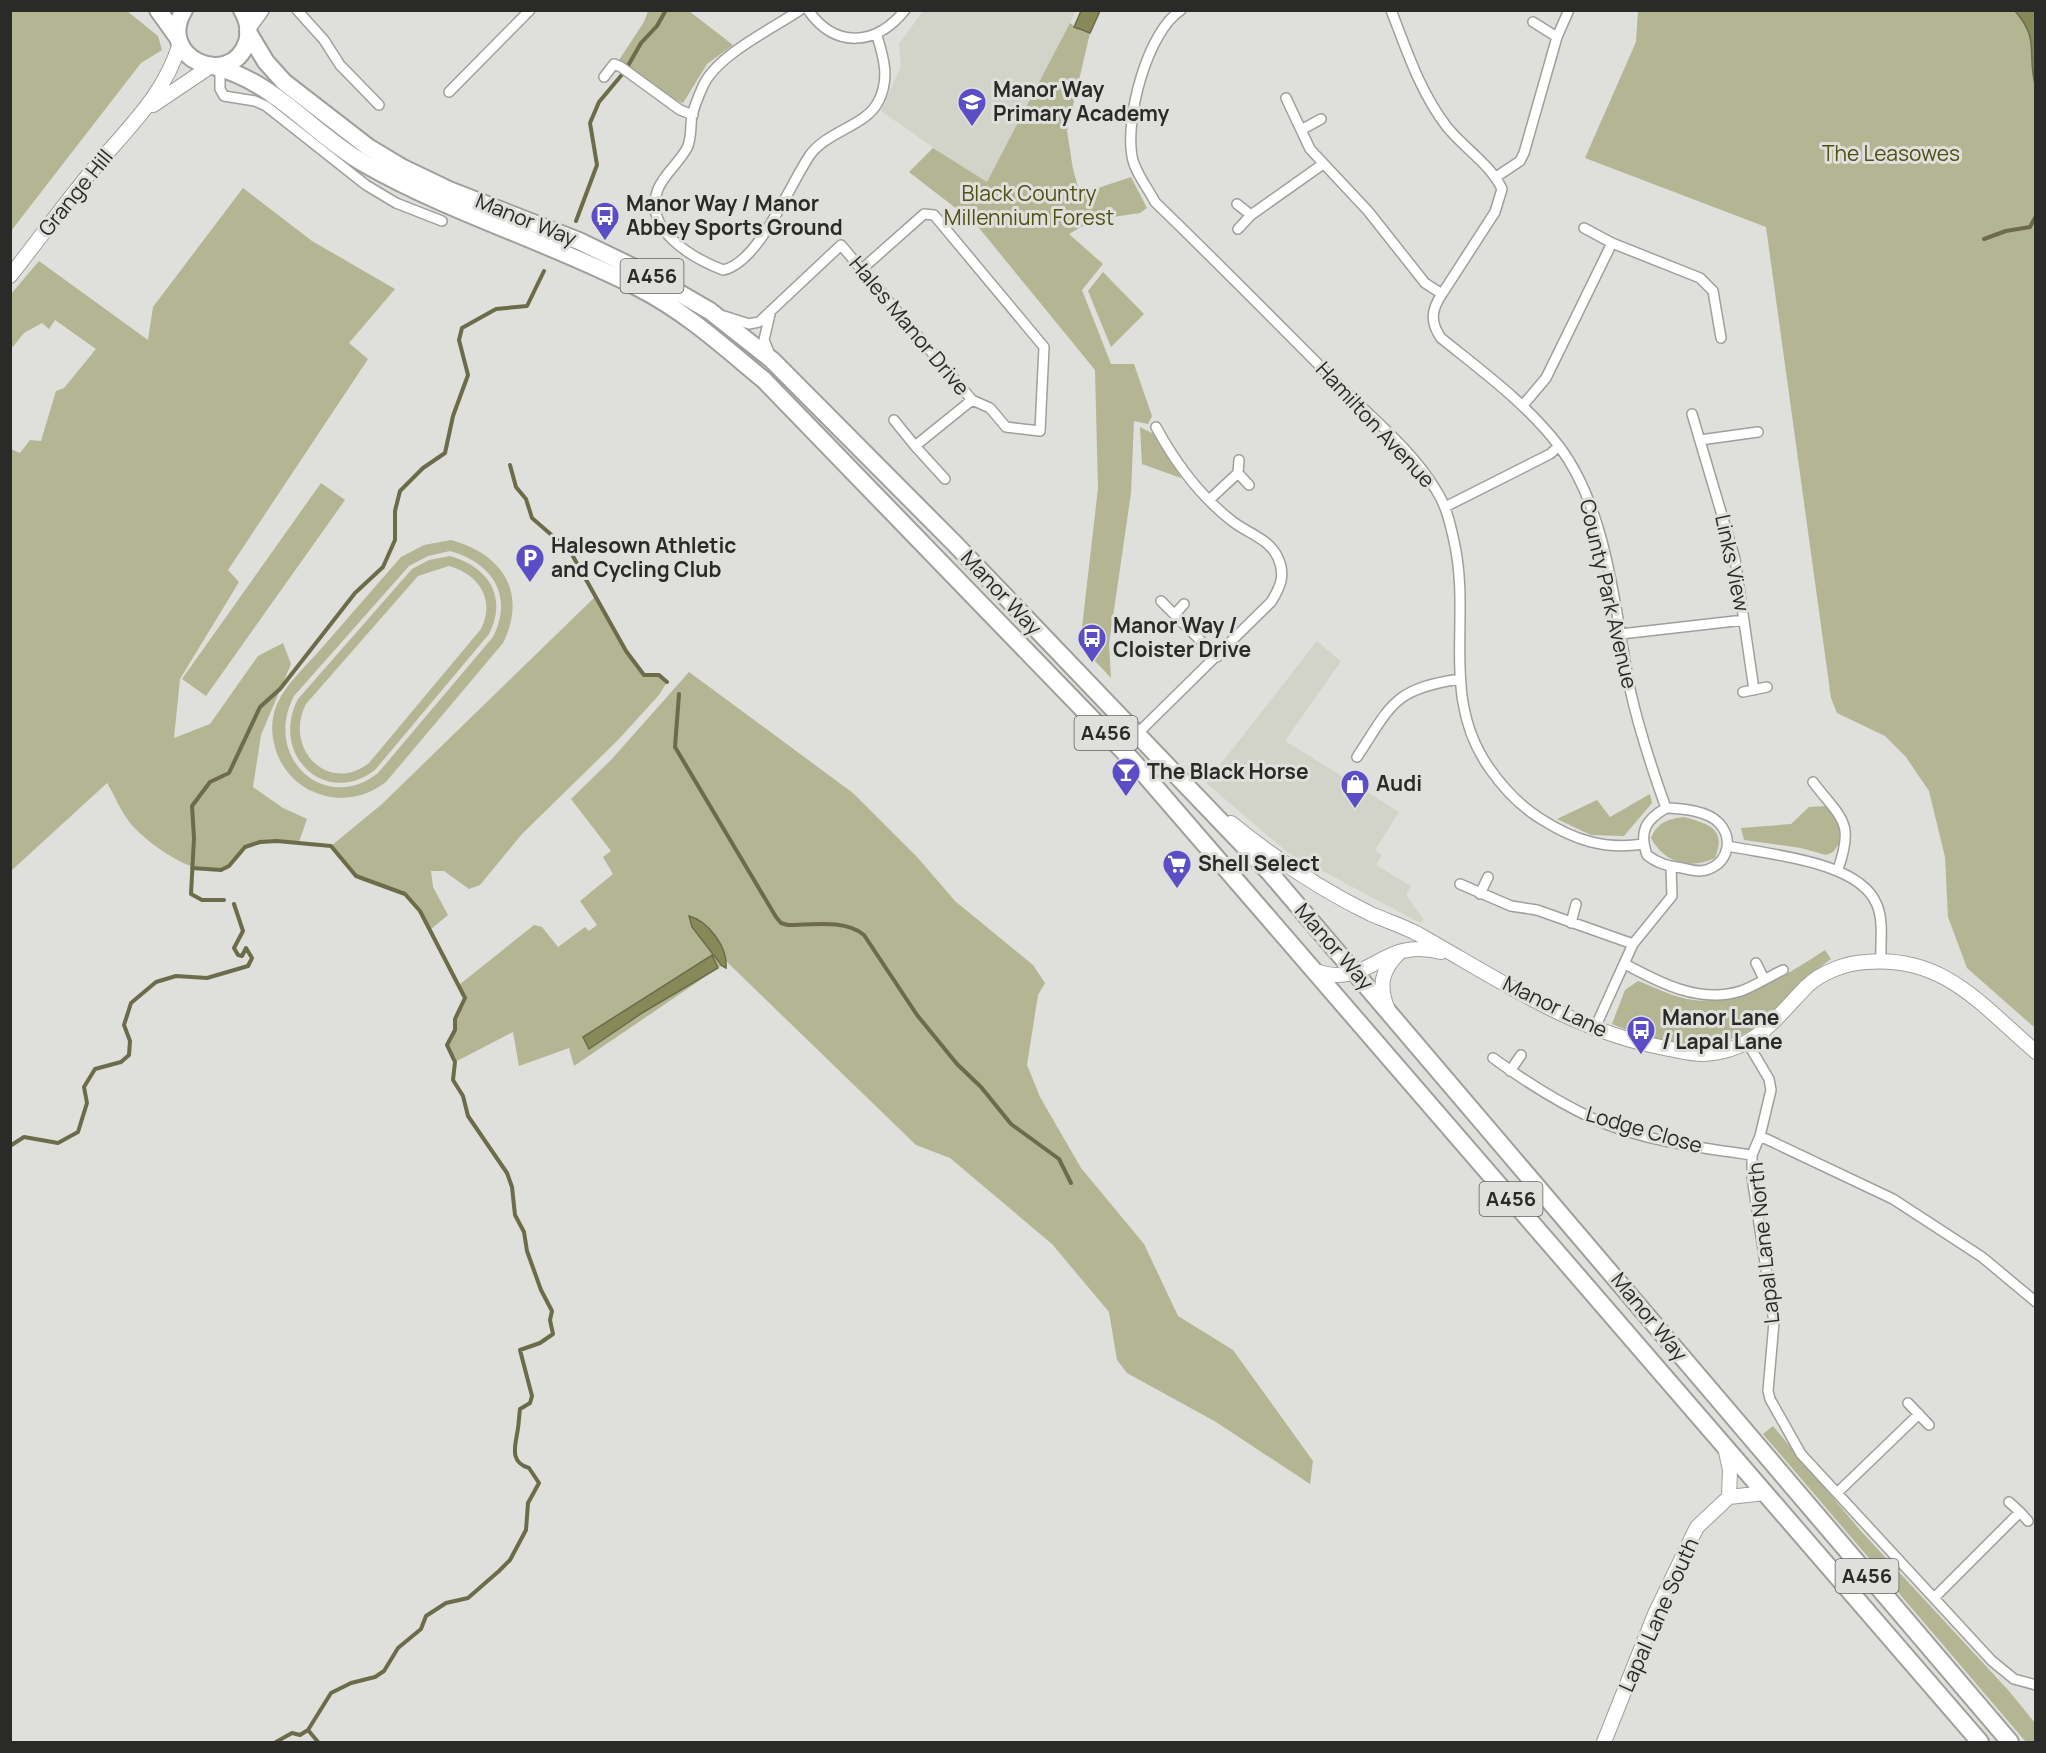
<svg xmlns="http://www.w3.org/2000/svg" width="2046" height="1753" viewBox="0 0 2046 1753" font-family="Manrope,sans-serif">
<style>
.built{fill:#d3d4c9}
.green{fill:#b3b593;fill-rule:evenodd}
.water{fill:#888959;stroke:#6c6c4a;stroke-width:1.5}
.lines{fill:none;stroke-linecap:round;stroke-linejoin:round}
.stream{stroke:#6c6c4a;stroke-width:4}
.street-casing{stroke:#9f9f9b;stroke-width:12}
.secondary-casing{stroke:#9f9f9b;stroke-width:16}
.primary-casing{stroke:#9f9f9b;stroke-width:18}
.highway-casing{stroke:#9f9f9b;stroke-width:20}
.street{stroke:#fff;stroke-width:9}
.secondary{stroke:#fff;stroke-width:14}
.primary{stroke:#fff;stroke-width:15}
.highway{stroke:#fff;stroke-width:16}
.labels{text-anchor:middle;stroke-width:6;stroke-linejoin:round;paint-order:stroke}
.shield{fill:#dfdfdb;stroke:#60605e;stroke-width:1.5}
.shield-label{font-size:20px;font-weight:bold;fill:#2a2a28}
.poi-label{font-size:21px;font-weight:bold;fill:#2a2a28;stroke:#dfdfdb;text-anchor:start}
.park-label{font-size:21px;fill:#505015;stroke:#dfdfdb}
.street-label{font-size:21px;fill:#2a2a28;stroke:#dfdfdb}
</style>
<rect width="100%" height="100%" fill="#dfdfdb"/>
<path class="built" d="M 923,11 L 1075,11 L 1064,40 L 1046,212 L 970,173 L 881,111 L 901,66 L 899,44 Z
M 1317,641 L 1341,661 L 1285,741 L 1399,812 L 1375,850 L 1382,855 L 1376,865 L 1411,886 L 1406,895 L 1424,920 L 1420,923 L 1287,852 L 1206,783 Z"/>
<path class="green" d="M 10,11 L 127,11 L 158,36 L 162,50 L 141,63 L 11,231 Z
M 648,11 L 689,11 L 733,45 L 707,64 L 683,103 L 673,99 L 619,60 L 644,22 Z
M 1638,11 L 2035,11 L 2035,1028 L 1967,968 L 1948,917 L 1945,857 L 1929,791 L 1906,757 L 1885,736 L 1837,713 L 1831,698 L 1766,227 L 1585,158 L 1636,42 Z
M 1070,23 L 1081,31 L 1090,33 L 1067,131 L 1073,169 L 1080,194 L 1131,177 L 1147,208 L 1140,213 L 1093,220 L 1069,234 L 1103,264 L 1082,290 L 1111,364 L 1134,364 L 1152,416 L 1148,424 L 1134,421 L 1131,493 L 1109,644 L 1111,678 L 1080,645 L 1098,488 L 1095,370 L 975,223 L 909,172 L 933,148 L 987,182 Z
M 243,188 L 312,241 L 395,289 L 349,343 L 368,359 L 228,570 L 239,582 L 180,679 L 174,738 L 210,724 L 258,656 L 283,643 L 291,664 L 261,735 L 253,787 L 283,808 L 307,819 L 299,842 L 277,841 L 245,847 C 238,853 234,863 227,867 C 200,883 147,843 131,824 C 121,812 115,796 107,783 L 11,871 L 11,449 L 20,453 L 30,440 L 41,441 L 56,391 L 64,388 L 96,349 L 55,320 L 49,329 L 42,323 L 24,333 L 11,349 L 11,294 L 39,261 L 148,340 L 153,307 Z
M 1103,272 L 1144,314 L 1111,347 L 1088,291 Z
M 1140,427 L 1154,434 L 1181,478 L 1142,464 Z
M 321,483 L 345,500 L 206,696 L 182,679 Z
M 451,540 C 502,554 528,592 503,643 L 386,782 C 365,798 339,803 314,792 C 281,779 263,737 277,704 C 286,684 305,667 320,650 C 347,619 374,588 401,557 L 424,545 ZM 450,551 C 492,563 514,595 493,637 L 378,773 C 325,815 262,757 294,696 L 409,566 L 428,556 Z
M 450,556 C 488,567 508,596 489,634 L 375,770 C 326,808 269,755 298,699 L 412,569 L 429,560 ZM 449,566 C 478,574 496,599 481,629 L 369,763 C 328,795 283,748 306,704 L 418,576 Z
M 596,596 L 626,651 L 644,675 L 659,675 L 667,682 L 659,695 L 618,740 L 522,834 L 480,885 L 469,889 L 444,871 L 431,871 L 433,887 L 448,915 L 431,929 L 405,894 L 356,876 L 331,846 L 382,804 Z
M 689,672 L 853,793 L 918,858 L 955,901 L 1033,965 L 1045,983 L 1038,995 L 1027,1065 L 1040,1097 L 1081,1168 L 1144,1244 L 1178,1316 L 1233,1350 L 1313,1461 L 1310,1484 L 1216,1422 L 1127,1373 L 1117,1360 L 1109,1312 L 1052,1244 L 950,1158 L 916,1145 L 727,962 L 574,1066 L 569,1048 L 519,1066 L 513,1032 L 455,1062 L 447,1045 L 455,1030 L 455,1019 L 464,1004 L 465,998 L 459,985 L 534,925 L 542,927 L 558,947 L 585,927 L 589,931 L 597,925 L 580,901 L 613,874 L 603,857 L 611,851 L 571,799 L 611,760 Z
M 1650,794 L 1652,803 L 1624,836 L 1591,835 L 1557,819 L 1597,800 L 1610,817 Z
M 1827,806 L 1840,828 L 1839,844 L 1833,852 L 1826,855 L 1801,848 L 1744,840 L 1741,828 L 1791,824 L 1809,807 Z
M 1684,817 C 1708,824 1727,828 1715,858 C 1690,870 1664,863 1651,838 C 1658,822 1668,819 1684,817 Z
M 1825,950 L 1831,959 C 1803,978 1788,1000 1764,1021 C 1722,1057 1658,1044 1612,1024 L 1625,990 L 1638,981 C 1654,987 1671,996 1687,999 C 1737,1009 1786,975 1825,950 Z
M 1773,1426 L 1860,1530 L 2009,1691 L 2035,1723 L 2035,1742 L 2026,1742 L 1763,1434 Z"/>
<path class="water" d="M 1081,11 L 1100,11 L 1090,33 L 1074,27 Z
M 2015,11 L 2035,11 L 2035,84 C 2027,52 2040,39 2015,11 Z
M 689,916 C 708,921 728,947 726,968 L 722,966 L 692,927 Z
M 712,955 L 718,968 L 642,1013 L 589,1049 L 583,1037 Z"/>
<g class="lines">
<path class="stream" d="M 576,221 L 597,165 L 590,123 L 599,102 L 625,71 L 641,43 L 657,26 L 666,10
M 1984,239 L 2006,231 L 2030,227 L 2036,216
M 510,465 L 516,487 L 526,499 L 532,518 L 570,551 L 626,651 L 644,675 L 659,675 L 667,682
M 679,694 L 675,747 L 776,917 L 781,923 L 788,925 C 811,925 845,919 864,935 L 917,1015 L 957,1064 L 981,1087 L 1011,1124 L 1059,1159 L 1071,1183
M 192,868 L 221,870 L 229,866 L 245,847 L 260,842 L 277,841 L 331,846 L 356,876 L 405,894 L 420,911 L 465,998 L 455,1019 L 455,1030 L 447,1045 L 455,1062 L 453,1080 L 463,1096 L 468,1116 L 507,1173 L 512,1187 L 515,1215 L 524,1232 L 527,1251 L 541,1290 L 552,1311 L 550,1320 L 553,1334 L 540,1343 L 520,1350 L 532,1396 L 530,1403 L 520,1409 C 519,1416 519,1422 518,1428 C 516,1444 508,1462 529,1468 L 539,1483 L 528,1503 L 526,1530 L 510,1560 L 499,1571 L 468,1598 L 446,1603 L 426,1616 L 421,1629 L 398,1648 L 384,1671 L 375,1677 L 351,1683 L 331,1693 L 308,1730 L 300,1735 L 292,1733 L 276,1742
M 224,900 L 202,900 L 191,894 L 194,838 L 192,806 L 210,782 L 229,773 L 260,707 L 280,689 L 355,593 L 383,567 L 395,540 L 395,511 L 400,491 L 423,468 L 445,453 L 453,416 L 468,375 L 459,340 L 462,328 L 496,309 L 527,306 L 544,271
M 10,1146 L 24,1137 L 58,1143 L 78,1132 L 87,1103 L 84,1087 L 95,1069 L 121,1062 L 129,1055 L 130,1041 L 124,1025 L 131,1003 L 156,982 L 176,976 L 207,978 L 248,966 L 252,958 L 246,948 L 242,956 L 238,955 L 234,948 L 243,931 L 234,904
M 308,1730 L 318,1742"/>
<g class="street-casing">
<path id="street" d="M 297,10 L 324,40 L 340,65 L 379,105
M 800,10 C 772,29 717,55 703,86 C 699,95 694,107 692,116 C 690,127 692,138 687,148 C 679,163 664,174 658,189 C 642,229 692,258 723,270 C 759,263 790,184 810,155 C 826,132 867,125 878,102 C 890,80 884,58 877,36
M 808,10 C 836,50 877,45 905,10
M 1181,10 C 1147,32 1125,118 1132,156 C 1134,171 1148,188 1155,202 C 1217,262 1277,323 1338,384 C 1371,417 1412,450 1436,490 C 1446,505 1450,523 1454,541 C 1472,620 1439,698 1490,769 C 1504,789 1520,806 1541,819 C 1574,840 1604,850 1643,844
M 1391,10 C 1407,51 1420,92 1447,127 C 1464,148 1490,164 1502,189 L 1495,212 L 1442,294
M 1533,22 L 1557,37
M 220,65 L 220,89 L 224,96 L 255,101 L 266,106 L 366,185 L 396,203 L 442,221
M 604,77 L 614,64 L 621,67 L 680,110 L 693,115
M 449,92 L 530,10
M 1286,98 L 1310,149 L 1368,211 L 1425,283 L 1442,294 C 1431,310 1430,322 1441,338 C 1483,372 1526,403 1559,446 C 1608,511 1615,611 1630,689 C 1639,730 1652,769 1666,808
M 1301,130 L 1321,119
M 1496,177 L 1520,161 L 1524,153 L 1557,37 L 1568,12
M 1237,204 L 1251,215
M 1584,228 L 1612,243 L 1700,278 L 1713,291 L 1721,338
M 1238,229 L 1251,215 L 1323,164
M 862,269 L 924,214 L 934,215 L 1044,347 L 1040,431 L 1006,427 L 990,408 L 972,400
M 724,316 L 749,324 L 759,322 L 841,245 L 972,400 L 915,446 L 894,420
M 770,355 L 764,340 L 770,314
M 1524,404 L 1546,378 L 1612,243
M 1692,414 L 1735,559 L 1754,690
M 1700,440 L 1758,432
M 915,446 L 945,479
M 1238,473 L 1239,460
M 1209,500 L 1238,473 L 1249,485
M 1445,507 L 1550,454 L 1559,446
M 1161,601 L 1217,657
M 1176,613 L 1184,604
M 1621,634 L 1744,620
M 1743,692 L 1767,687
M 1137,734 L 1271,602 C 1280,588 1286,575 1278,558 C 1270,539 1247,533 1232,521 C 1200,496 1175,462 1156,427
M 1357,757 C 1392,704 1393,689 1460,679
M 1813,782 C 1841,819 1855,821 1838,869
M 1666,808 C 1682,809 1706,810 1719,823 C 1733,838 1729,861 1709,869 C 1701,873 1691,870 1682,868 C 1669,866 1658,864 1647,855 C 1639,832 1645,820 1666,808 Z
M 1728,846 C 1770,855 1860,861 1877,905 C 1884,922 1880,943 1881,960
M 1460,884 L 1511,906 L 1537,910 L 1633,944
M 1480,894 L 1488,877
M 1571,923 L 1576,904
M 1756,963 L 1764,979
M 1625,964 C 1660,983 1700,1004 1741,991 C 1755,986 1770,976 1783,970
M 1594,1030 L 1633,944 L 1672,896 L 1671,867
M 1747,1042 L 1769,1079 L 1771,1090 L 1760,1136 L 1752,1155 L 1752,1177 L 1774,1322 L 1768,1391 L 1770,1399 L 1801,1454 L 1992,1661 L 2014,1679 L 2036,1685
M 1493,1058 C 1526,1082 1559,1103 1596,1120 C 1644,1141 1701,1148 1752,1155
M 1510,1071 L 1521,1055
M 1760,1136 L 1893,1199 L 1982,1257 L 2036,1302
M 1908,1403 L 1929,1425
M 1837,1493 L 1919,1414
M 2020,1512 L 2028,1521
M 1935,1597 L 2020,1512 L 2009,1502"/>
</g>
<g class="secondary-casing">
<path id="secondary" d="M 153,105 L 211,66
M 10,276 C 41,237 69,197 101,160 C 133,123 166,91 180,43
M 1231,823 C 1274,858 1321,890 1371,914 C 1387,921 1403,926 1418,934 C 1498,979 1574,1032 1665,1048 C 1677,1050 1690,1054 1702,1054 C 1754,1052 1774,1020 1807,986 C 1822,972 1846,963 1866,962 C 1944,955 1981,1005 2036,1052
M 1315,971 C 1372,990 1379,936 1441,952
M 1388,1010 C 1378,986 1381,970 1400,952
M 1725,1447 L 1730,1470 L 1729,1497
M 1604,1742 L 1655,1614 L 1697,1527 L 1729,1497 L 1765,1493"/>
</g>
<g class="primary-casing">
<path id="primary" d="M 248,28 L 261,10"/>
</g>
<g class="highway-casing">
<path id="highway" d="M 158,10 L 178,38
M 184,10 C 155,57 230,91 247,42 C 250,31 248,20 242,10
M 248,32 L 266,62 L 284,82 L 368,147 L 403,168 L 449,190 L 579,241 L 641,271 L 710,311 L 772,360 L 955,544 L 1270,873 L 2010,1742
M 213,66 C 276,82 311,133 365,164 C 453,214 550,242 639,288 C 686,312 724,347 764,380 L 1132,760 L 1980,1742"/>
</g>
<use href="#street" class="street"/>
<use href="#secondary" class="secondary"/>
<use href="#primary" class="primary"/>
<use href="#highway" class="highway"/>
</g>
<defs>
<g id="school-pin" transform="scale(1.5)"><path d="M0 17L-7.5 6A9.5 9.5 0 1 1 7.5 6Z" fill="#5a4dc5" stroke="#dfdfdb"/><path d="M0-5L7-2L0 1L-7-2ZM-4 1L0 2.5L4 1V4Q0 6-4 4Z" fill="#fff"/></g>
<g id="bus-pin" transform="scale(1.5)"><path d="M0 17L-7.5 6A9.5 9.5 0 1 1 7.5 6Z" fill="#5a4dc5" stroke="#dfdfdb"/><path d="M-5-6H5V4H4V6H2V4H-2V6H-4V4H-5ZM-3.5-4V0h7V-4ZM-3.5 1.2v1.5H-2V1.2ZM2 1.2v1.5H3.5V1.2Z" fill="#fff"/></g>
<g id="parking-pin" transform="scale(1.5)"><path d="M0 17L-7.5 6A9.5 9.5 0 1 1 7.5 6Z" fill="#5a4dc5" stroke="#dfdfdb"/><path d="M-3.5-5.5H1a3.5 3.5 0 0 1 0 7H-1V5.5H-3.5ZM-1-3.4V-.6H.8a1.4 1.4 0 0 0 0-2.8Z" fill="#fff"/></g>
<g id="bar-pin" transform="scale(1.5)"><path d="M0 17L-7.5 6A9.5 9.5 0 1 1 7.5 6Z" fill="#5a4dc5" stroke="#dfdfdb"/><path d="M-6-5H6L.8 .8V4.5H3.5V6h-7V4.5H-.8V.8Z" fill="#fff"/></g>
<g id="shop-pin" transform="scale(1.5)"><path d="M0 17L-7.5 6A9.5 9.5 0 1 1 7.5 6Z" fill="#5a4dc5" stroke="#dfdfdb"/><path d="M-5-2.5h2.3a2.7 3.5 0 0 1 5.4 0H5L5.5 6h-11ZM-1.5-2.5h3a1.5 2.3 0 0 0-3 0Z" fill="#fff"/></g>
<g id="supermarket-pin" transform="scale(1.5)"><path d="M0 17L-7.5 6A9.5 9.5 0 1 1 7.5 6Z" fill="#5a4dc5" stroke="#dfdfdb"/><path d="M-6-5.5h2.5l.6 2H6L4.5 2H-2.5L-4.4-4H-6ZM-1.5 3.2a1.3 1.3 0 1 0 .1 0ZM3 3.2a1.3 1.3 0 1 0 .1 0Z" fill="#fff"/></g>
</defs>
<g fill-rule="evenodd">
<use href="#school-pin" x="972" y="102"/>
<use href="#bus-pin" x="605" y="216"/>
<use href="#parking-pin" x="530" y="558"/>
<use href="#bus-pin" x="1092" y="638"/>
<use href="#bar-pin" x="1126" y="772"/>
<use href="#shop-pin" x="1355" y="784"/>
<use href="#supermarket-pin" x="1177" y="864"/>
<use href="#bus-pin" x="1641" y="1030"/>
</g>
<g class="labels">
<g class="shield">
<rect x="620.5" y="259" width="63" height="34" rx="4.5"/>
<rect x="1074.5" y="716" width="63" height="34" rx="4.5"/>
<rect x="1479.5" y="1182" width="63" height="34" rx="4.5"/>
<rect x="1835.5" y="1559" width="63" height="34" rx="4.5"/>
</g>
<g class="shield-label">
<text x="652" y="283">A456</text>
<text x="1106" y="740">A456</text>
<text x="1511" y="1206">A456</text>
<text x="1867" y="1583">A456</text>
</g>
<g class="poi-label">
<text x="993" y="97">Manor Way<tspan x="993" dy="24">Primary Academy</tspan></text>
<text x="626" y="211">Manor Way / Manor<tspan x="626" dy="24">Abbey Sports Ground</tspan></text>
<text x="551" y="553">Halesown Athletic<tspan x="551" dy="24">and Cycling Club</tspan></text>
<text x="1113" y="633">Manor Way /<tspan x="1113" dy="24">Cloister Drive</tspan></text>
<text x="1147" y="779">The Black Horse</text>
<text x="1376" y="791">Audi</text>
<text x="1198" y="871">Shell Select</text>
<text x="1662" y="1025">Manor Lane<tspan x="1662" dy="24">/ Lapal Lane</tspan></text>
</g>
<g class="park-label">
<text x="1891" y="161">The Leasowes</text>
<text x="1029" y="201">Black Country<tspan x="1029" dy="24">Millennium Forest</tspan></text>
</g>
<g class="street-label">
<text transform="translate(76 193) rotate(-51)" y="7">Grange Hill</text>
<text transform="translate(526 220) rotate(22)" y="7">Manor Way</text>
<text transform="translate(909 326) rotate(50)" y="7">Hales Manor Drive</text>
<text transform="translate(1375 425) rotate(47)" y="7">Hamilton Avenue</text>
<text transform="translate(1732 563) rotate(78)" y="7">Links View</text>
<text transform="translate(1001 593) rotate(47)" y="7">Manor Way</text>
<text transform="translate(1608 594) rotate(77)" y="7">County Park Avenue</text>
<text transform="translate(1334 947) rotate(49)" y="7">Manor Way</text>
<text transform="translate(1555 1007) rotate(26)" y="7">Manor Lane</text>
<text transform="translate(1644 1130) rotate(16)" y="7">Lodge Close</text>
<text transform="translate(1764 1243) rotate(-96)" y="7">Lapal Lane North</text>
<text transform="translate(1649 1317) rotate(51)" y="7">Manor Way</text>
<text transform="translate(1659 1615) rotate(-66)" y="7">Lapal Lane South</text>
</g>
</g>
<rect width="2046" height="1753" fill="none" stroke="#2a2a28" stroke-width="24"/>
</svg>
